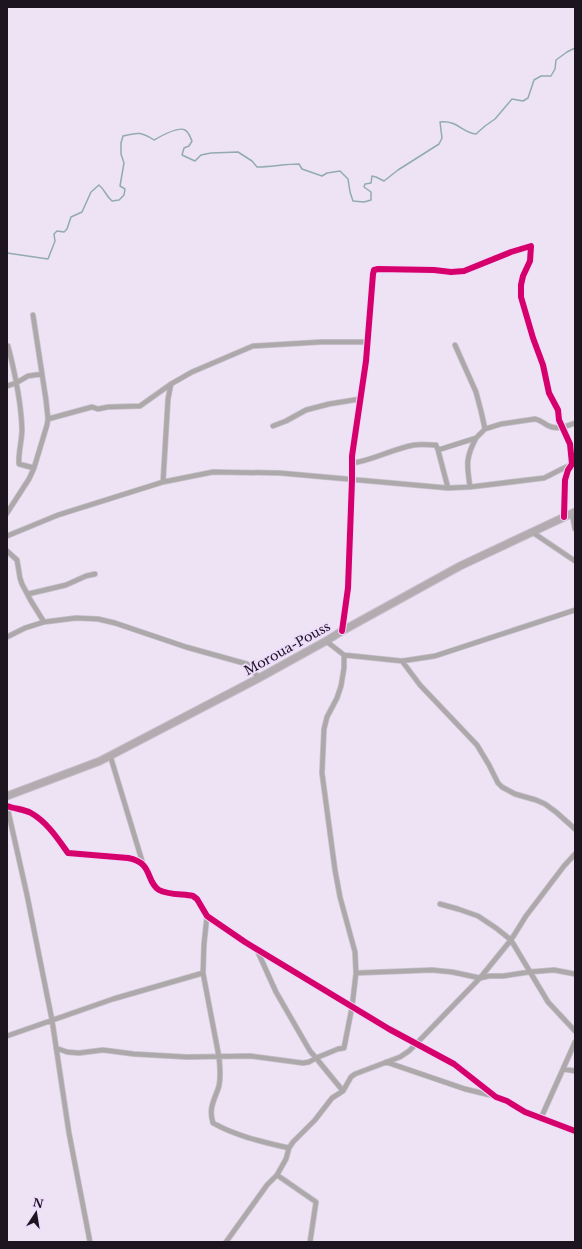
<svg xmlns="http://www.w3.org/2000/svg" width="582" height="1249" viewBox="0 0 582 1249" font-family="'Libre Baskerville',serif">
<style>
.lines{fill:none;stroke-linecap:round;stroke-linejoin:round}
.stream{stroke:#91abb0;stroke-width:1.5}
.street-casing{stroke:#c7c0cc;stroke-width:6}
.primary-casing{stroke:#c7c0cc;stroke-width:9}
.street{stroke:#ada8aa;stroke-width:4.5}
.primary{stroke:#b2abb0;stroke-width:7}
.cycleway-casing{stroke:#eedbfc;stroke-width:8}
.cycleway{stroke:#d6006c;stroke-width:6}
.labels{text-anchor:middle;stroke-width:3.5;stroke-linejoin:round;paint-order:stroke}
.street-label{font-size:13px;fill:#1c1520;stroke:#eedbfc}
</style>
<rect width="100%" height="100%" fill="#ede3f4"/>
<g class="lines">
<path class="stream" d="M 7,253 L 48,259 L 55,241 L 54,234 L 57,231 L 64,232 L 67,229 L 71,217 L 82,212 L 91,192 L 99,185 C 105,190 106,196 112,201 L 119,200 L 124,195 L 125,189 L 120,186 L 124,163 L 121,154 L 121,143 L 123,136 C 138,132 142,132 154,140 C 161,136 178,126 185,130 C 189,132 190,137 192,141 L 189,146 L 184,148 L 182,155 L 195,161 L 201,155 L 211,153 L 238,152 L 252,161 L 257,167 C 271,167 285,164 299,164 L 302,169 L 322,176 L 327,173 L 340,171 L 348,179 L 350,192 L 353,201 L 364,202 L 371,200 L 371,192 L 364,187 L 365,184 L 371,183 L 372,176 L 376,177 L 384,181 L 398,170 L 439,144 L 442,138 L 440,122 C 458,120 462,133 476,134 L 485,126 L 495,119 L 512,99 L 523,101 L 528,98 L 534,80 L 541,76 L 551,76 L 555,69 L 556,60 L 567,52 L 575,48"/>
<g class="street-casing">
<path id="street" d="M 455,345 L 476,392 L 481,411 L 485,429
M 8,346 C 15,373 21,401 22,429 C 22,441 18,453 19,464 L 34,468
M 7,386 L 16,383 L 28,376 L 42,374
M 48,419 L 92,407 L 98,409 L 108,407 L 140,406 L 171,384 L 192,372 L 253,346 L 321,342 L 367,342
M 273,426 L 286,421 L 306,410 L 329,404 L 360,399
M 438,450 L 476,438 L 485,429 L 501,424 L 535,419 C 541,420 544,424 549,426 C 557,430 567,426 575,423
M 353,463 C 374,460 392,449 414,445 C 421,444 429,445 436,445 L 438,450 L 448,488
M 163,482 L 168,399 L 171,384
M 470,487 C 467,465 465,459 476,438
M 7,513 L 29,479 L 34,468 L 47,425 L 48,419 L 46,400 L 33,315
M 572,513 L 575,529
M 532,532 L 575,561
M 7,536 L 58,515 L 163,482 L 213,472 L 280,473 L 448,488 L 470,487 L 544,478 C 553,474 567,465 575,464
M 7,551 L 17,560 L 20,578 L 22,584 L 31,601 L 44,622
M 28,594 L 66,585 L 86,576 L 95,574
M 342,631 L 348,588 L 352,480 L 352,456 L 366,361 L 373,274 L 374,270 L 378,269 L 434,270 L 451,272 L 464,271 L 511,252 L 531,246 L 530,261 L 523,276 L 521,285 L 521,297 L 533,338 L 543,365 L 549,393 L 558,410 L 559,420 L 570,444 L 572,464 L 568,470 L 565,480 L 564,517
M 7,637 L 25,628 L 44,622 L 76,618 L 98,619 L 115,623 L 186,647 L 247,664 L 259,678
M 326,641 L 344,655 L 402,661 L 435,656 L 575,610
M 402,661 L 420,685 L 477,745 L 489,765 L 498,783 L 502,787 L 515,794 L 536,800 L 545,804 L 556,812 L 575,829
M 110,755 L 143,864
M 7,806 L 27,895 L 52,1020 L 69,1133 L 90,1242
M 7,807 C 16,808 24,809 32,813 C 47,822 58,839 68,853 L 128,858 C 154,863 145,881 159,890 C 168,895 184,894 193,896 L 197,899 L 207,916 L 245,942 L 389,1029 L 454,1064 L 496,1097 L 507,1101 L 525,1112 L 575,1131
M 440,904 L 458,909 L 478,916 L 496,928 L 511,940 L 548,1002 L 575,1031
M 207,916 L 204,944 L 203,973 L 219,1057 C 220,1066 221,1076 219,1086 C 215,1099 208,1108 213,1123 C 236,1136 263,1142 289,1148
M 257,950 L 276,992 L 310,1051 L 316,1058 L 338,1049 L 344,1048 L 352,1007 L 356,973 L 355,952 L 340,897 L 335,870 L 322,773 L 324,729 L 327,717 L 337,698 L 341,686 L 344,668 L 344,655
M 356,973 L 432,970 L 452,972 L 480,978 L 489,976 L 503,976 L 529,972 L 554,970 L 575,974
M 7,1036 L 113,999 L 203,973
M 56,1048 L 67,1052 L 79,1053 L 103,1050 L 134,1054 L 187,1057 L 250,1056 L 303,1063 L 309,1062 L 316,1058 L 343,1091
M 386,1062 L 465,1089 L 494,1096
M 563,1069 L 575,1042
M 541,1118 L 563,1069 L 575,1071
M 277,1175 L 316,1202 L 310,1242
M 226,1242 L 267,1185 L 277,1175 L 286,1159 L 289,1148 L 293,1142 L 315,1120 L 332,1098 L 343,1091 L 351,1077 L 355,1074 L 400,1057 L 409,1051 L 416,1044 L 480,978 L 511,940 L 526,916 L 564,866 L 575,854"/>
</g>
<g class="primary-casing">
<path id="primary" d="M 7,796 L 100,761 L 259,678 L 326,641 L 342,631 L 460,566 L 575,512"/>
</g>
<use href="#street" class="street"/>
<use href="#primary" class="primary"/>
<g class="cycleway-casing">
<path id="cycleway" d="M 342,631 L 348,588 L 352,480 L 352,456 L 366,361 L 373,274 L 374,270 L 378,269 L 434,270 L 451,272 L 464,271 L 511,252 L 531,246 L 530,261 L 523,276 L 521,285 L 521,297 L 533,338 L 543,365 L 549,393 L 558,410 L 559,420 L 570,444 L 572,464 L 568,470 L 565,480 L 564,517
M 7,806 C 15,809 24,809 31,813 C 47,822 58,839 68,853 L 128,858 C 154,863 145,881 159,890 C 168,895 184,894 193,896 L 197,899 L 207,916 L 245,942 L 389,1029 L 454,1064 L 496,1097 L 507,1101 L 525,1112 L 575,1131"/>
</g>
<use href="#cycleway" class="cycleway"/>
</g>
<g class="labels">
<g class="street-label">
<text transform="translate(287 648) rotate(-29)" y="5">Moroua-Pouss</text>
</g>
</g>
<rect width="582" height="1249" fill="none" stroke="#1c1520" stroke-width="16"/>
<g transform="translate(36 1213) rotate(12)" stroke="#eedbfc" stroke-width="3" paint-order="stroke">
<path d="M0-3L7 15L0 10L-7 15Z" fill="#1c1520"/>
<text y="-6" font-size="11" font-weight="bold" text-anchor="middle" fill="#1c1520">N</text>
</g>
</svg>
